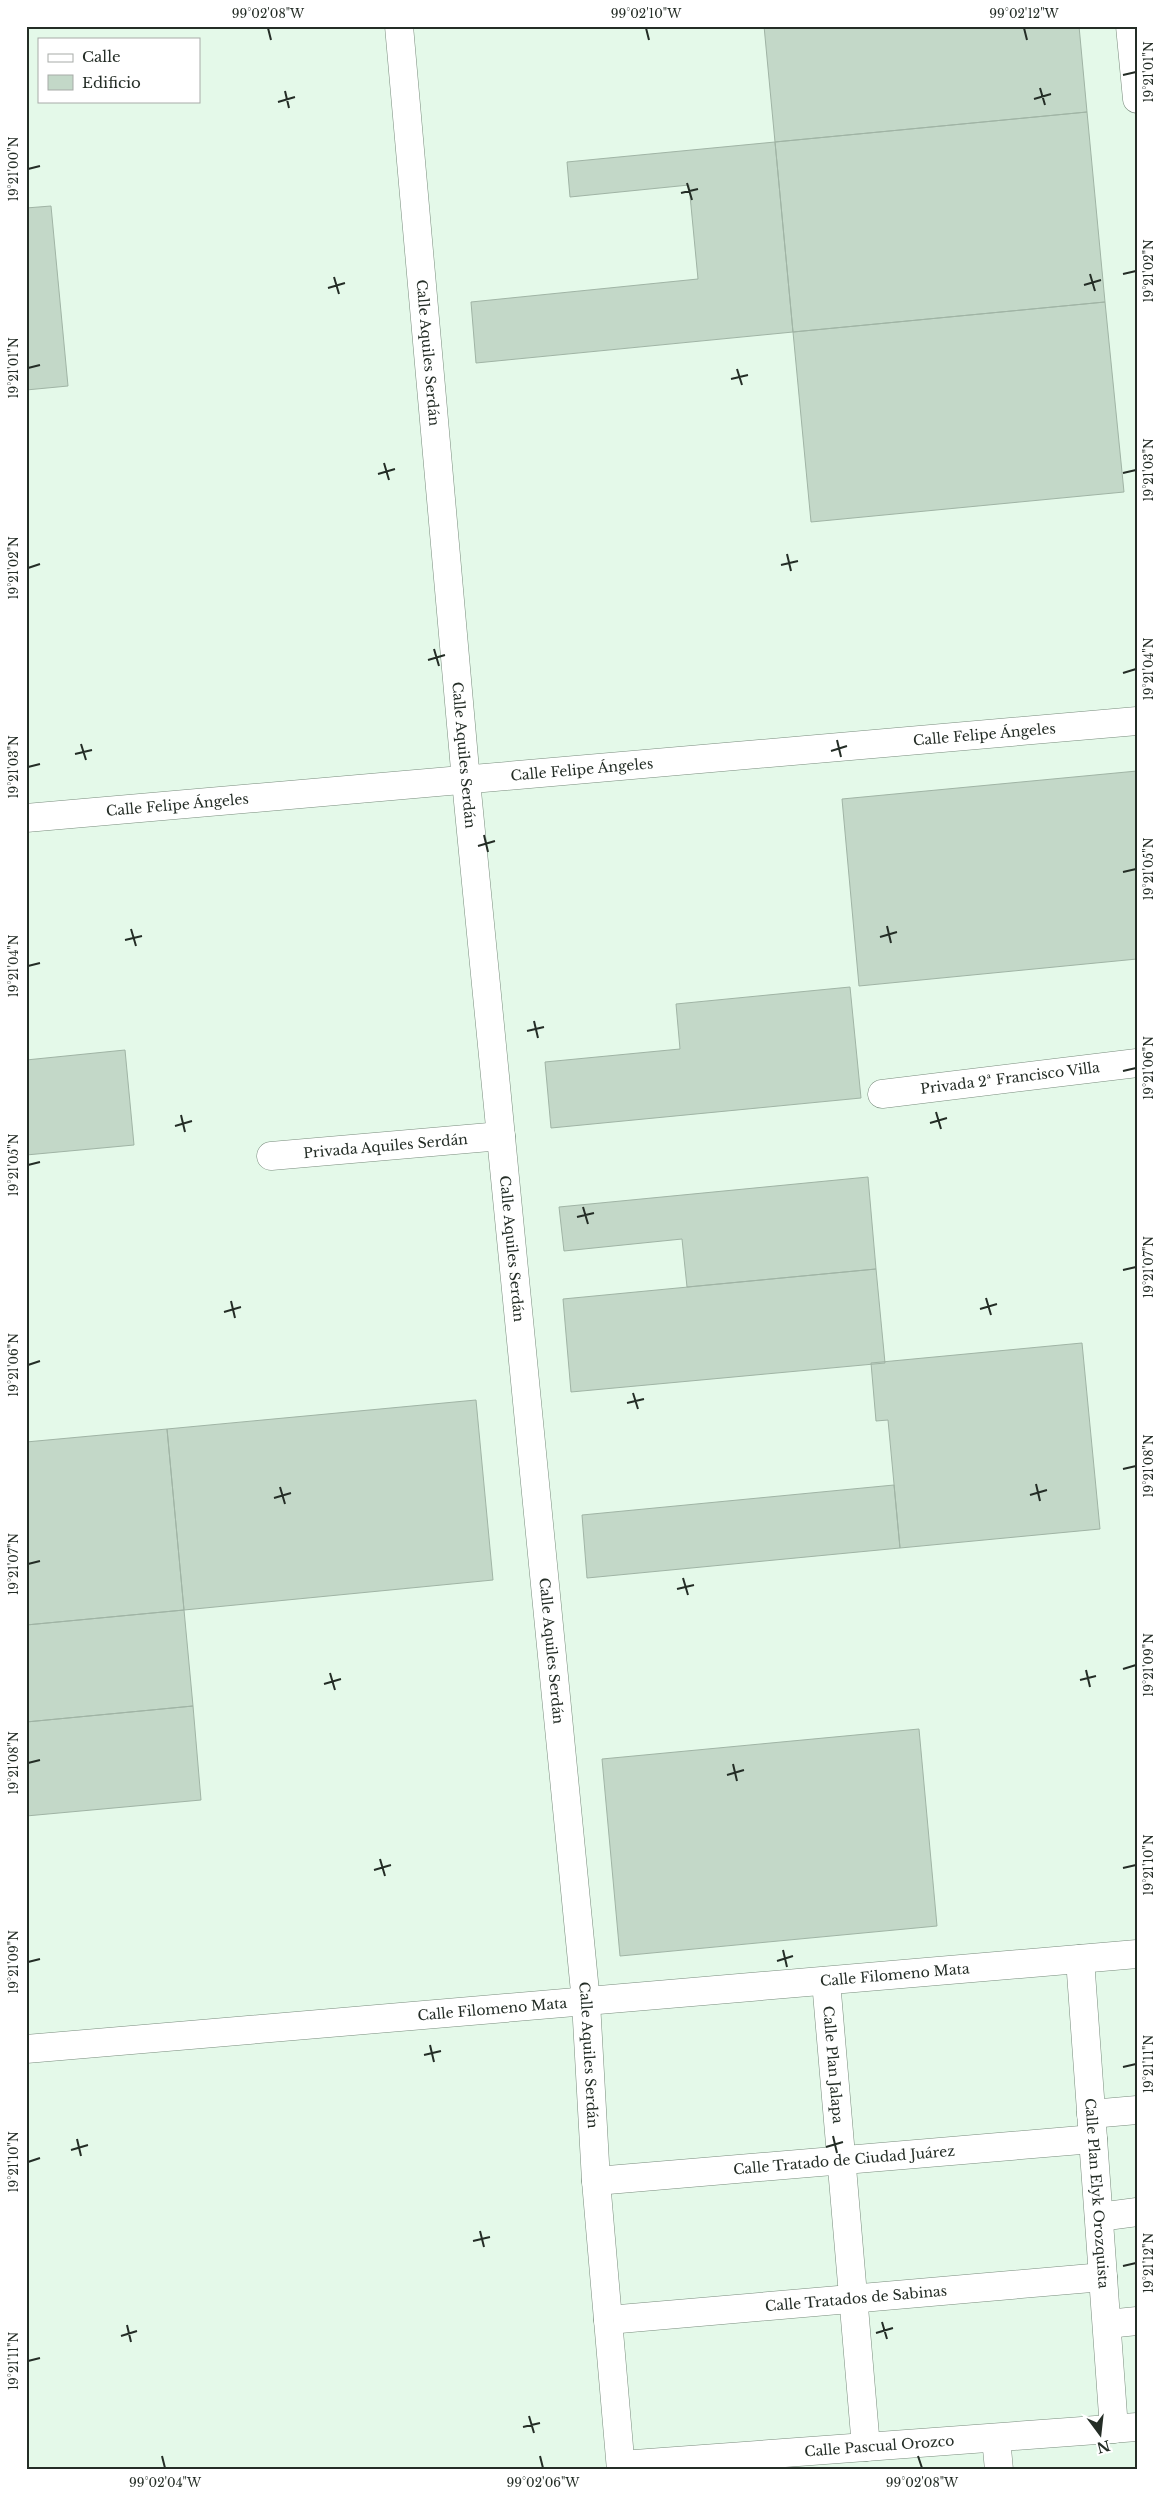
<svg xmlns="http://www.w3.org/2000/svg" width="1163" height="2496" viewBox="0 0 1163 2496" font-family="'Libre Baskerville',serif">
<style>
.building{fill:#c3d8c8;stroke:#a0b4a5}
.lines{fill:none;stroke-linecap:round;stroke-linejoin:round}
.minor-casing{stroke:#798c7d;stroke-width:29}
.minor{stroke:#fff;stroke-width:28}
.ticks{fill:none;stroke:#242d26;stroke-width:2}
.labels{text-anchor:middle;stroke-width:4;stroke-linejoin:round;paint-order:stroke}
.street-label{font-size:14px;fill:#242d26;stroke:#fff}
.neatline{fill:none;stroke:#242d26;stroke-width:2}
.ticks-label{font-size:12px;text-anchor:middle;fill:#242d26}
</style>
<rect width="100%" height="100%" fill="#e4f9e9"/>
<path class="building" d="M 764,26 L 1079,26 L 1087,112 L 775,142 Z
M 1087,112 L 1105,302 L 793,332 L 775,142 Z
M 775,142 L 793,332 L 476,363 L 471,302 L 698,279 L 689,185 L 570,197 L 567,162 Z
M 51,206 L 68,386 L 26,390 L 26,208 Z
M 1105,302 L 1124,492 L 811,522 L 793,332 Z
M 1137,771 L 1137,959 L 859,986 L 842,799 Z
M 850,987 L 861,1098 L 551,1128 L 545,1062 L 680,1049 L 676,1004 Z
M 125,1050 L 134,1145 L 26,1155 L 26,1060 Z
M 868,1177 L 876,1269 L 687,1287 L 682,1239 L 564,1251 L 559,1207 Z
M 876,1269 L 885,1363 L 571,1392 L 563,1299 Z
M 1082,1343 L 1100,1529 L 900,1548 L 888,1420 L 876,1421 L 871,1363 Z
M 476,1400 L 493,1580 L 184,1610 L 167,1429 Z
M 167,1429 L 184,1610 L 26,1625 L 26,1442 Z
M 894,1485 L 900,1548 L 587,1578 L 582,1515 Z
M 184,1610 L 193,1706 L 26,1722 L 26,1625 Z
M 193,1706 L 201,1800 L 26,1816 L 26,1722 Z
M 919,1729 L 937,1926 L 620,1956 L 602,1759 Z"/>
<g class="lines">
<g class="minor-casing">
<g id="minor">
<path id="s1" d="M 399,26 L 466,781 L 586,2002 L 596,2181 L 621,2470"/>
<path d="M 1130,26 L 1137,99"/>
<path id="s2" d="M 26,818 L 1137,721"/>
<path d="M 882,1094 L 1137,1063"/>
<path id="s3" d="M 271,1156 L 501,1136"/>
<path id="s4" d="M 1080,1959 L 1114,2429"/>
<path id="s5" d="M 826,1981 L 866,2447"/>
<path id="s6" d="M 26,2049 L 1137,1954"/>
<path d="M 1091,2114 L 1137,2110"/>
<path id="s7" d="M 596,2181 L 1093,2139"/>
<path d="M 1099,2217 L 1137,2212"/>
<path id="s8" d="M 608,2320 L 1103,2277"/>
<path d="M 1107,2324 L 1137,2321"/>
<path d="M 996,2438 L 999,2470"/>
<path id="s9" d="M 621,2465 L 1137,2427"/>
</g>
</g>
<use href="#minor" class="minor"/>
</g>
<path class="ticks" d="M 268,28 L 271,40M 646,28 L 649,40M 1024,28 L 1027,40M 1123,75 L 1136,72M 1040,88 L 1045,105M 285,91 L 289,108M 1034,99 L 1051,94M 278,102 L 295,97M 28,169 L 40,166M 687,183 L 692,200M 681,193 L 698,189M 1090,274 L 1095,291M 1123,274 L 1136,271M 334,277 L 339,294M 1084,285 L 1101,280M 328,288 L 345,283M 28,368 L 40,365M 737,369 L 742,385M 731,379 L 748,375M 384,463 L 389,480M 1123,473 L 1136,470M 378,474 L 395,469M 787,554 L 791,571M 781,565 L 798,561M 28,568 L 40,564M 434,649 L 439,666M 428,660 L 445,655M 1123,673 L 1136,669M 837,740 L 841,757M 81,744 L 86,760M 831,751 L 847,746M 75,754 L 92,750M 28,767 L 40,764M 484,835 L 488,852M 478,846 L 495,841M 1123,872 L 1136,869M 887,926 L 891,943M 131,929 L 136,946M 880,937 L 897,932M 125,940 L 142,936M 28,966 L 40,963M 534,1021 L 538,1038M 527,1031 L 544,1027M 1123,1071 L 1136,1068M 936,1112 L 941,1129M 181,1115 L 185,1132M 930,1123 L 947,1118M 175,1126 L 192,1121M 28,1165 L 40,1162M 583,1207 L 588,1224M 577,1217 L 594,1213M 1123,1270 L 1136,1267M 986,1298 L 991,1315M 231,1301 L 235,1318M 980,1309 L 997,1304M 224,1312 L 241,1307M 28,1365 L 40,1361M 633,1393 L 638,1409M 627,1403 L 644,1399M 1123,1469 L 1136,1466M 1036,1484 L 1040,1501M 280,1487 L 285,1504M 1030,1495 L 1047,1490M 274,1498 L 291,1493M 28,1564 L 40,1561M 683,1578 L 688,1595M 677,1589 L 694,1585M 1123,1669 L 1136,1665M 1086,1670 L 1090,1687M 330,1673 L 335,1690M 1080,1680 L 1096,1676M 324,1684 L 341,1679M 28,1763 L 40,1760M 733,1764 L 737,1781M 727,1775 L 744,1770M 380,1859 L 385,1876M 1123,1868 L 1136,1865M 374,1870 L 391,1865M 783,1950 L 787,1967M 777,1961 L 793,1956M 28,1962 L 40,1959M 430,2045 L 434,2062M 424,2055 L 441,2051M 1123,2067 L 1136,2064M 833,2136 L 837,2153M 77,2139 L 81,2156M 826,2147 L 843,2142M 71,2150 L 88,2145M 28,2162 L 40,2158M 480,2231 L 484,2247M 473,2241 L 490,2237M 1123,2266 L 1136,2263M 882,2322 L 887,2339M 127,2325 L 131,2342M 876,2333 L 893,2328M 121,2336 L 137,2331M 28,2361 L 40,2358M 529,2416 L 534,2433M 523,2427 L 540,2423M 162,2456 L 165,2468M 540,2456 L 543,2468M 918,2456 L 922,2468"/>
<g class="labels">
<g class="street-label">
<text dy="5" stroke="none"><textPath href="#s1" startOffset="328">Calle Aquiles Serdán</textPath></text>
<text dy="5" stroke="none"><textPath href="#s2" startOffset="962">Calle Felipe Ángeles</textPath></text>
<text dy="5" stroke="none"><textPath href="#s1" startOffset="732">Calle Aquiles Serdán</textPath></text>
<text dy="5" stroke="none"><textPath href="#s2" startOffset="558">Calle Felipe Ángeles</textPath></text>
<text dy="5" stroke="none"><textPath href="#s2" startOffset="152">Calle Felipe Ángeles</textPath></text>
<text transform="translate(1010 1078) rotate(-7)" y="5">Privada 2ª Francisco Villa</text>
<text dy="5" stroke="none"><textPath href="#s3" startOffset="115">Privada Aquiles Serdán</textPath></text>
<text dy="5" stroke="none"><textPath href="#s1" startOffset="1228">Calle Aquiles Serdán</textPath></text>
<text dy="5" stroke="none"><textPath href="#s1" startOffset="1632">Calle Aquiles Serdán</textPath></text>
<text dy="5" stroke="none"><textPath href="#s6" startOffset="872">Calle Filomeno Mata</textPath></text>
<text dy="5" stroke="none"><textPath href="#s6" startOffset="468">Calle Filomeno Mata</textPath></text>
<text dy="5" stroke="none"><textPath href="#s1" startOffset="2038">Calle Aquiles Serdán</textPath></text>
<text dy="5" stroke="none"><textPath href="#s5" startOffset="84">Calle Plan Jalapa</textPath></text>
<text dy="5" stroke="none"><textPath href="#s7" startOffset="249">Calle Tratado de Ciudad Juárez</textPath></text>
<text dy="5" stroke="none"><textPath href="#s4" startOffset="235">Calle Plan Elyk Orozquista</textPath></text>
<text dy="5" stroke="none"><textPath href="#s8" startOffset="249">Calle Tratados de Sabinas</textPath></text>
<text dy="5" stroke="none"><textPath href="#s9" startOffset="259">Calle Pascual Orozco</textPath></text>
</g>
</g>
<rect width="1163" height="2496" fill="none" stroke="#ffffff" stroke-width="55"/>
<rect x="38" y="38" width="162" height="65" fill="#ffffff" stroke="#a7aba8"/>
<rect x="48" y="54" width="25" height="8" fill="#ffffff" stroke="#a7aba8"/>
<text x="82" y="62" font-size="15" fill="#242d26">Calle</text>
<rect x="48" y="75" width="25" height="15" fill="#c3d8c8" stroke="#a7aba8"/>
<text x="82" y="88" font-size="15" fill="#242d26">Edificio</text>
<g transform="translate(1100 2434) rotate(165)" stroke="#ffffff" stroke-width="4" paint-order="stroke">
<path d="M0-4L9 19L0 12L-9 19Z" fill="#242d26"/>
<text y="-8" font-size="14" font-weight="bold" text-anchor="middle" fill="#242d26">N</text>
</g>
<rect x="28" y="28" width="1108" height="2440" class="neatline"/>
<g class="ticks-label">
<text x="268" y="18">99°02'08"W</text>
<text x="646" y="18">99°02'10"W</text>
<text x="1024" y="18">99°02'12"W</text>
<text transform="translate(1149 72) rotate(-90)" y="4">19°21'01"N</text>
<text transform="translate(14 169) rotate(-90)" y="4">19°21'00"N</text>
<text transform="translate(1149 271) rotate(-90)" y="4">19°21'02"N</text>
<text transform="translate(14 368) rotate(-90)" y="4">19°21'01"N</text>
<text transform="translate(1149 470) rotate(-90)" y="4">19°21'03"N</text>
<text transform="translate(14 568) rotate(-90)" y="4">19°21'02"N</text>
<text transform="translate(1149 669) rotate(-90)" y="4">19°21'04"N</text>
<text transform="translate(14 767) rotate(-90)" y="4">19°21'03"N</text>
<text transform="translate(1149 869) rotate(-90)" y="4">19°21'05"N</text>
<text transform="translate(14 966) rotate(-90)" y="4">19°21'04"N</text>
<text transform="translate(1149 1068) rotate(-90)" y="4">19°21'06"N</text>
<text transform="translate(14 1165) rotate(-90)" y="4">19°21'05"N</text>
<text transform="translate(1149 1267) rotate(-90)" y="4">19°21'07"N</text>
<text transform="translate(14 1365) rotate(-90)" y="4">19°21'06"N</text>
<text transform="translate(1149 1466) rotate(-90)" y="4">19°21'08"N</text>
<text transform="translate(14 1564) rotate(-90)" y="4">19°21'07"N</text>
<text transform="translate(1149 1665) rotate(-90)" y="4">19°21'09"N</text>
<text transform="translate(14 1763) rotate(-90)" y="4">19°21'08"N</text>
<text transform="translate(1149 1865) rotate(-90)" y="4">19°21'10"N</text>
<text transform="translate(14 1962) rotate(-90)" y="4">19°21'09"N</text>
<text transform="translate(1149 2064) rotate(-90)" y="4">19°21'11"N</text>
<text transform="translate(14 2162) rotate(-90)" y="4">19°21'10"N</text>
<text transform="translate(1149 2263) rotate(-90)" y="4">19°21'12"N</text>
<text transform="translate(14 2361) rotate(-90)" y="4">19°21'11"N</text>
<text x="165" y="2487">99°02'04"W</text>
<text x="543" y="2487">99°02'06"W</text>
<text x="922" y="2487">99°02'08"W</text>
</g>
</svg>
